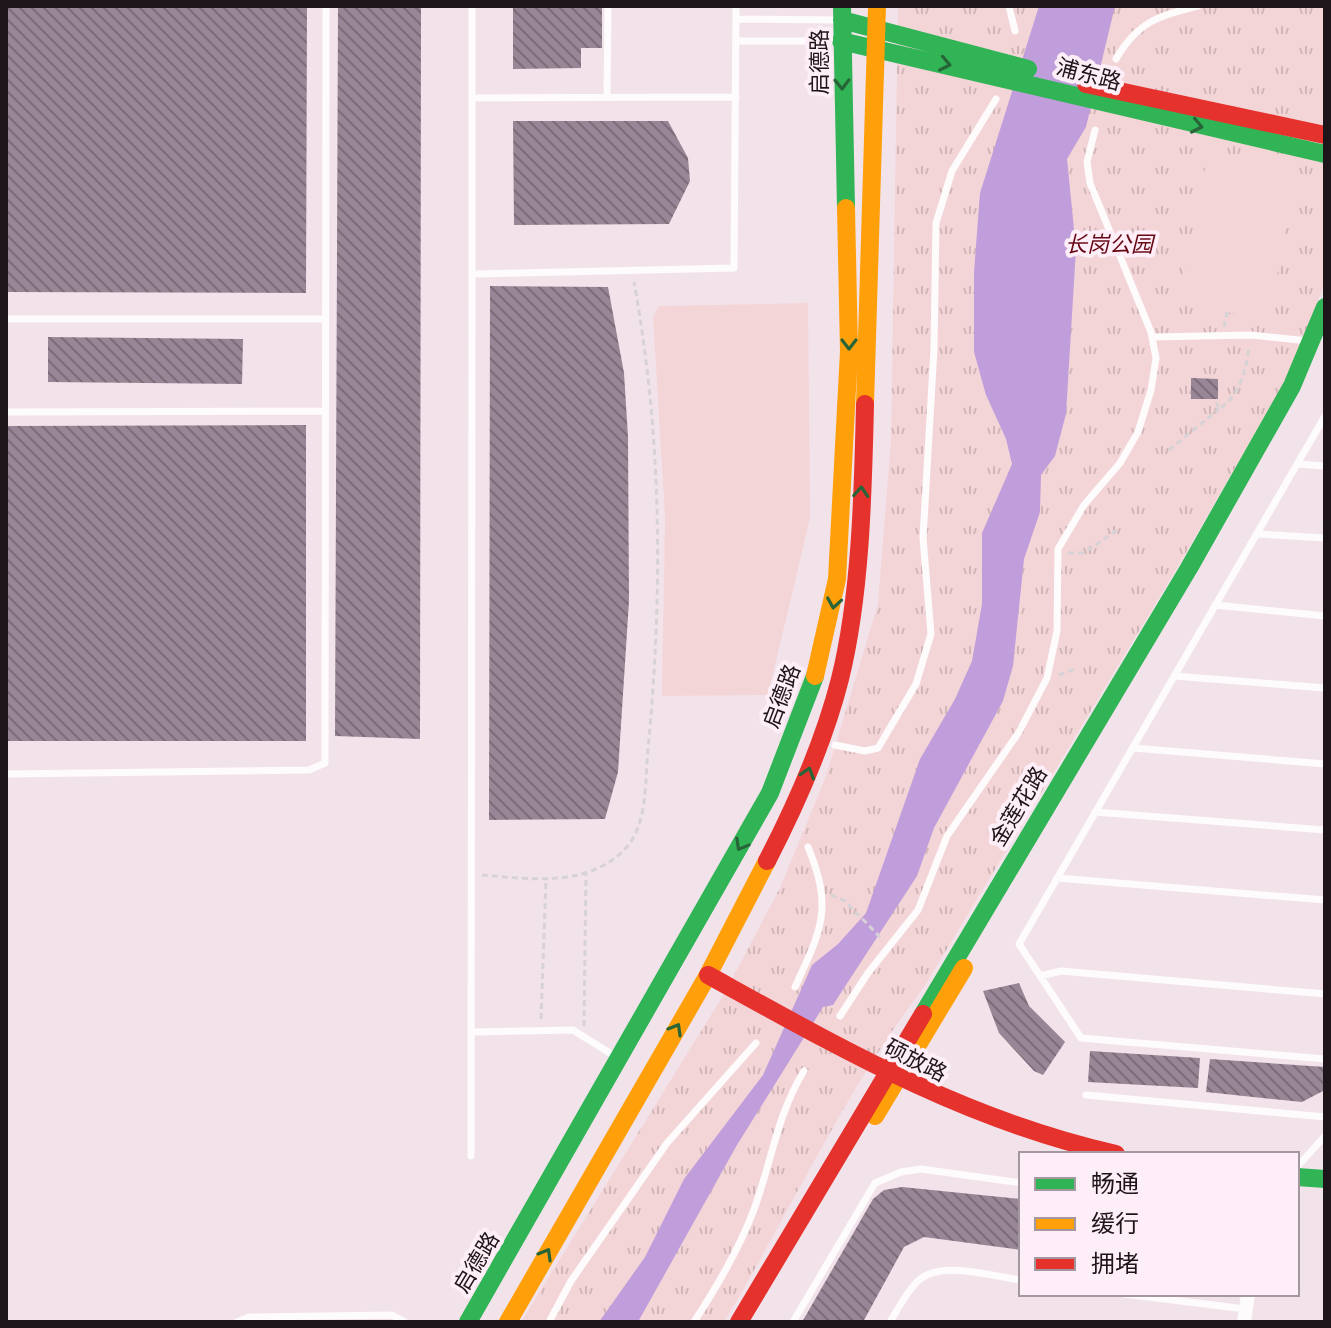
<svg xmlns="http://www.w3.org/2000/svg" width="1331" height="1328" viewBox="0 0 1331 1328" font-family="'PT Serif','Noto Sans SC',serif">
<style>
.grass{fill:url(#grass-tufts)}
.pitch{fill:#f4d5d7}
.water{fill:#c09edb}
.building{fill:url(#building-back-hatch)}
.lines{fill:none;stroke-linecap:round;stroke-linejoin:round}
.path{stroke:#d7d2d5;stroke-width:3;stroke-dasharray:6 4;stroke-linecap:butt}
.lane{stroke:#fdfbfc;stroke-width:7}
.street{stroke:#fdfbfc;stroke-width:14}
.fast{stroke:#30b455;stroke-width:18}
.slow{stroke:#ff9f0a;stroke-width:18}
.jam{stroke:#e5322d;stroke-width:18}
.oneway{stroke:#276438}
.labels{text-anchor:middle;stroke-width:8;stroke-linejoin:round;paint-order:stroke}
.street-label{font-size:22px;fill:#1e151a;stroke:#feeef7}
.park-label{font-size:22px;font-style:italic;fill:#670614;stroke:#feeef7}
</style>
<defs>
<pattern id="grass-tufts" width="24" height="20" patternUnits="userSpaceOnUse" patternTransform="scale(2)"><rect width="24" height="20" fill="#f4d5d7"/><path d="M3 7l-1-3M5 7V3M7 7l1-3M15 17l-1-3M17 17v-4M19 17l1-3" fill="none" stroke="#d1b6b8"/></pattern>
<pattern id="building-back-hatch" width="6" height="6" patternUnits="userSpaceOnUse" patternTransform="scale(2)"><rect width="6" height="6" fill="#988696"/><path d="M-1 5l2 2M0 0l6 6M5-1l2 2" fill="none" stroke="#7b6c7a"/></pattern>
</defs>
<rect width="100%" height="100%" fill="#f2e3eb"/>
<path class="grass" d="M 898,6 L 1325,6 L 1325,283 L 1287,378 L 1174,573 L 924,987 C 845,1090 791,1211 724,1322 L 521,1322 L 724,994 L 780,888 L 826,776 L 878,604 L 891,440 Z"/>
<path class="pitch" d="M 1208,154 L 1298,171 L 1268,320 L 1178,303 Z
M 808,303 L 810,518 L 768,695 L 662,696 L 665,516 L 653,317 L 659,306 Z"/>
<path class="water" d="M 1039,6 L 1115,6 L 1086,127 L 1067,159 L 1076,249 L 1066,414 L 1055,456 L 1041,475 L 1040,512 L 1024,559 L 1013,666 L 1003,701 L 934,828 L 917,876 L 833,1005 L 823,1007 L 737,1145 L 638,1322 L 599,1322 L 645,1257 L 684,1179 L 763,1075 L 812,965 L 838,944 L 866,913 L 920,759 L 955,699 L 972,661 L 982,604 L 982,533 L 1012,464 L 1006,439 L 986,395 L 974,352 L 974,272 L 980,193 Z"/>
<path class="building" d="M 6,6 L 307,6 L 306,293 L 6,292 Z
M 338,6 L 421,6 L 420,739 L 335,736 Z
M 513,6 L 602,7 L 602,48 L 581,48 L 581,68 L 513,69 Z
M 513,121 L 668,121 L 688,158 L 690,181 L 669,224 L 514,225 Z
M 490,286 L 608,287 L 624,373 L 628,437 L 629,601 L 618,772 L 605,819 L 489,820 Z
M 48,337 L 243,339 L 242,384 L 48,382 Z
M 1191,378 L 1218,379 L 1218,399 L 1191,399 Z
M 306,425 L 306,741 L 6,741 L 6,426 Z
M 1019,983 L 1029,1006 L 1065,1042 L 1043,1075 L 1034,1071 L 999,1033 L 983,991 Z
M 1090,1051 L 1200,1058 L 1198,1088 L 1088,1082 Z
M 1210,1059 L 1325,1067 L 1325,1090 L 1302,1102 L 1206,1092 Z
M 902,1187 L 1021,1199 L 1021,1250 L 924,1237 L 904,1247 L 863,1322 L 802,1322 L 873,1199 L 884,1190 Z"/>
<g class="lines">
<path class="path" d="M 1224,327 L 1227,312
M 1216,402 L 1219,409 C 1240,396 1246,370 1249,347
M 1169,450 L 1219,409
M 1068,553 L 1084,553 L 1120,528
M 1059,675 L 1077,668
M 482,875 C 531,879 588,888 626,848 C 648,824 645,779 648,749 C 663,593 662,436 634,282
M 831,895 L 845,901 L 881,938
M 541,1019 L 546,879
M 584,1026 L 586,874"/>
<path class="lane" d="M 472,6 L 472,274 L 734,268 L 736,6
M 1009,6 L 1015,31
M 736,19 L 842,20
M 736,41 L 838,41
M 1116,59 C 1138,21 1159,16 1198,6
M 607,97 L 608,6
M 472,98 L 736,97
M 6,319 L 323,319
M 1152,337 L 1251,335 L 1309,341
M 6,412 L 324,411
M 1325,416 L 1019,944 L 1081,1038 L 1325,1059
M 1298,464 L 1325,466
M 1258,534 L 1325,538
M 1215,605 L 1325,616
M 1174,676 L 1325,688
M 835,745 L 865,751 L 878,748 L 916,684 L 931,634 L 923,538 L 934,349 L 936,223 L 952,171 L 996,99
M 1133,748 L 1325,764
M 6,774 L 309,770 L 325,763 L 326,6
M 1095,812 L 1325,830
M 1057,878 L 1325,900
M 1040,976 L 1061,971 L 1325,994
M 795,987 C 822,929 833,908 808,847
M 840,1016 L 868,973 L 918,910 L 947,836 L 1019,732 L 1047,678 L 1057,631 L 1058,549 L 1084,505 L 1120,463 L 1138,432 L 1151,390 L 1156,358 L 1151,332 L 1090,183 L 1087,162 L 1095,130
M 471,1032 L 573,1030 L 616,1057
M 1086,1095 L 1325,1117
M 471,1156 L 472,274
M 1297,1167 L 1325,1136
M 1124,1294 L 1245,1309
M 237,1322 L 249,1317 L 392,1315 L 405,1322
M 549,1322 L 571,1281 L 667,1143 L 756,1043
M 694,1322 C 717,1286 738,1251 753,1212 C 771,1165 777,1114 804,1071
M 793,1322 L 875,1183 L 901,1172 L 921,1169 L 1021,1183
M 890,1322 C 898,1309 907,1291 918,1281 C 941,1259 993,1277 1021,1280"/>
<path class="street" d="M 1244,1322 L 1248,1294"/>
<path class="fast" d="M 842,6 L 846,208
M 842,20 L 1028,69
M 841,41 L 1325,154
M 923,1014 L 1189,568 L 1292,386 L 1325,307
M 1297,1177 L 1325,1179
M 468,1322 L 770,793 L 815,676"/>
<path class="slow" d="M 865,404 L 877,6
M 815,676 L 837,579 L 849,351 L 846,208
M 875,1116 L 964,968
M 508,1322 L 708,975 L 767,861"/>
<path class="jam" d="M 1086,84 L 1325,135
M 767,861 C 797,803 824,742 840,679 C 861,594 863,492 865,404
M 708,975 C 842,1049 965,1120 1116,1154
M 739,1322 L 923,1014"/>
</g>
<defs><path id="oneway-chevron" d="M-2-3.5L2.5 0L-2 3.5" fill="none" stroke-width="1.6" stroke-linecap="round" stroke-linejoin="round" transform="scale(2)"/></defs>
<g class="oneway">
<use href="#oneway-chevron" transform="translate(945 64) rotate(12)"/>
<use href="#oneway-chevron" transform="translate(842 84) rotate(89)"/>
<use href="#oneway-chevron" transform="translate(1197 126) rotate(12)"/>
<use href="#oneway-chevron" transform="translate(849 344) rotate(90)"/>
<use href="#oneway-chevron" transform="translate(861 492) rotate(-86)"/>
<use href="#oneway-chevron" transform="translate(834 603) rotate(99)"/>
<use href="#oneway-chevron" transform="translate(808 773) rotate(-72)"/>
<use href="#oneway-chevron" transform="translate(741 845) rotate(119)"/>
<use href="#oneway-chevron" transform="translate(676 1029) rotate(-60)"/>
<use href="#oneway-chevron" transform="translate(546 1254) rotate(-60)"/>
</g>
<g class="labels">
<g class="street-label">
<text transform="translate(819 62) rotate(-90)" y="8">启德路</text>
<text transform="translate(1089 74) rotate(15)" y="8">浦东路</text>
<text transform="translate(781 696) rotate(-69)" y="8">启德路</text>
<text transform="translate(1018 806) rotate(-59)" y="8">金莲花路</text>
<text transform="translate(916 1060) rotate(27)" y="8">硕放路</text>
<text transform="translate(476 1262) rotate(-59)" y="8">启德路</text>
</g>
<g class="park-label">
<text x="1109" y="252">长岗公园</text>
</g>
</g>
<rect width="1331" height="1328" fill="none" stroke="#1e151a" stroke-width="16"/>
<rect x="1019" y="1152" width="280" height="144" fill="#feeef7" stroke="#a4979f" stroke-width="2"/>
<rect x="1035" y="1178" width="40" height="12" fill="#30b455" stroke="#a4979f" stroke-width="2"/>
<text x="1091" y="1192" font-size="24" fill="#1e151a">畅通</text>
<rect x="1035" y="1218" width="40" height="12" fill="#ff9f0a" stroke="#a4979f" stroke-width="2"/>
<text x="1091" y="1232" font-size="24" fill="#1e151a">缓行</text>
<rect x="1035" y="1258" width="40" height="12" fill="#e5322d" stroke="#a4979f" stroke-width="2"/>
<text x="1091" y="1272" font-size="24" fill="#1e151a">拥堵</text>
</svg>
